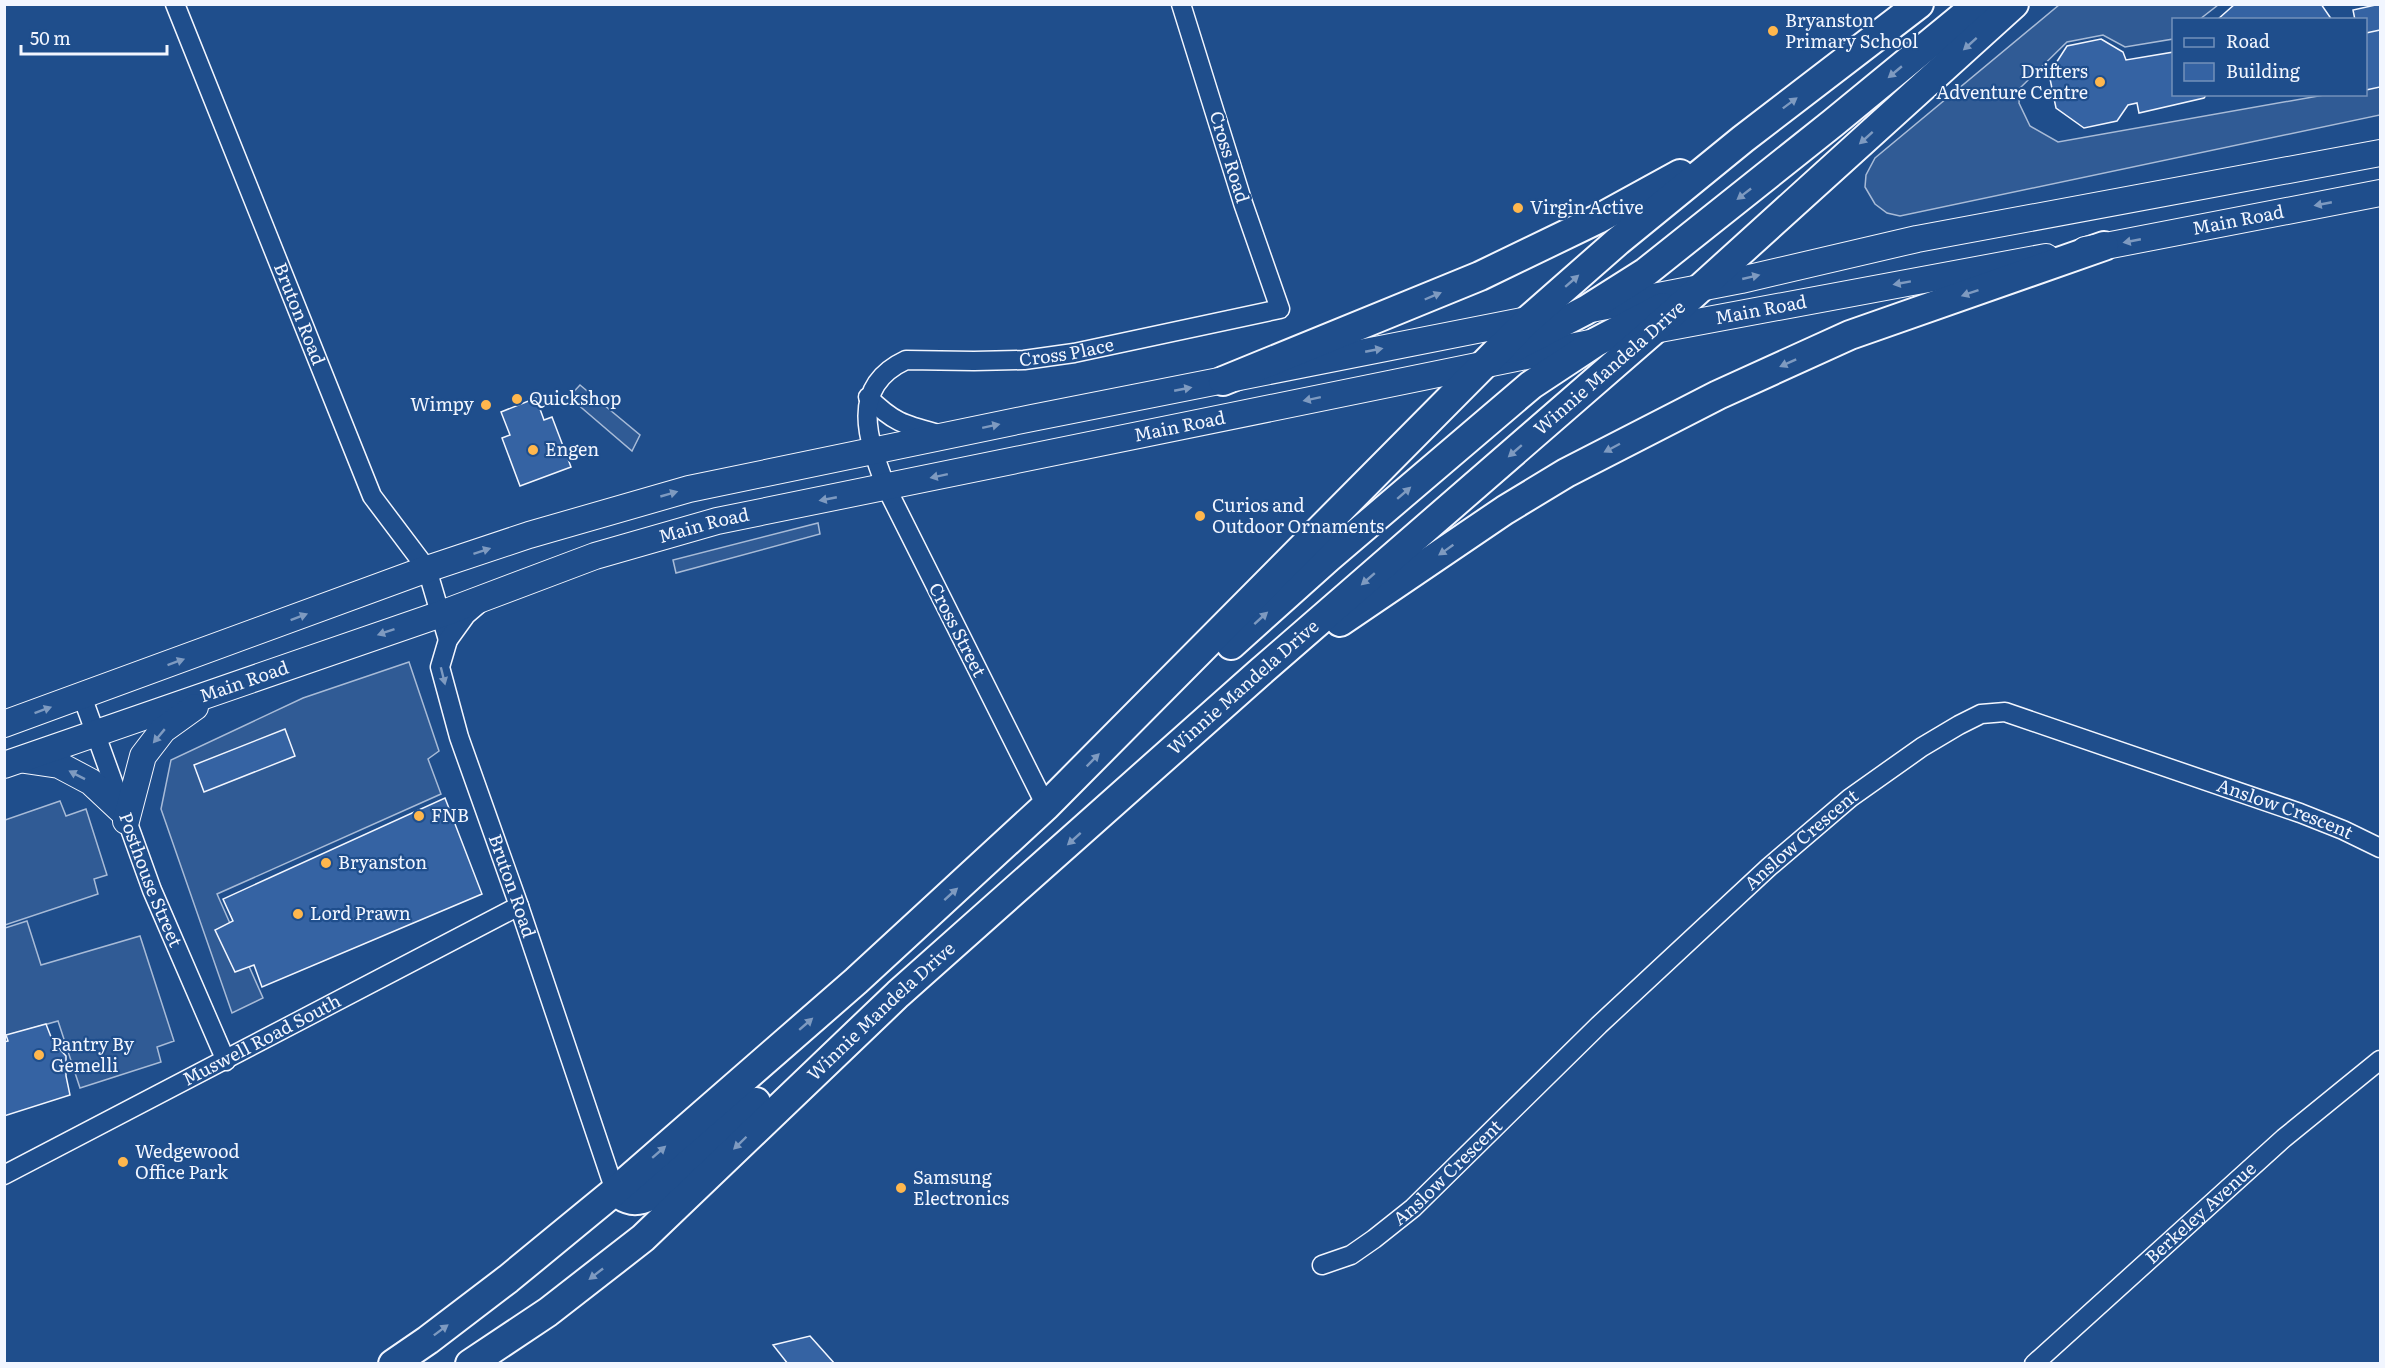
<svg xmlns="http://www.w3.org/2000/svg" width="2385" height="1368" viewBox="0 0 2385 1368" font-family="Literata,serif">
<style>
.built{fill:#305b95;stroke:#a8bbd7;stroke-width:1.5}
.building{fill:#3563a3;stroke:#f2f6ff;stroke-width:1.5}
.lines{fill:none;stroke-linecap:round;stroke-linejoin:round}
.minor-casing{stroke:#f2f6ff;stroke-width:21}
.secondary-casing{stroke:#f2f6ff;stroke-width:28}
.primary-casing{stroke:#f2f6ff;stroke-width:32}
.minor{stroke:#1f4e8c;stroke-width:18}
.secondary{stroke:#1f4e8c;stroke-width:26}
.primary{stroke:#1f4e8c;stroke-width:28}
.oneway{fill:#7e9ac0}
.poi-dot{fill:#ffb74d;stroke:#1f4e8c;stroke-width:2}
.labels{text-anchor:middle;stroke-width:4.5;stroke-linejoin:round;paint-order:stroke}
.poi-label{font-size:18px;fill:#f2f6ff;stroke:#1f4e8c;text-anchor:start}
.street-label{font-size:18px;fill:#f2f6ff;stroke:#1f4e8c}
</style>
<rect width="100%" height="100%" fill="#1f4e8c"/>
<path class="built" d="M 2059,5 L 2218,5 L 2200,19 L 2174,20 L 2173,39 L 2125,47 L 2103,35 L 2067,42 L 2020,88 L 2019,103 L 2030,126 L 2058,142 L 2324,95 L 2366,94 L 2366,87 L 2380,84 L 2380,115 L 1900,216 L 1887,213 L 1875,204 L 1865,187 L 1866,175 L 1875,158 Z
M 580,385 L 640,435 L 632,451 L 569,397 Z
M 818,523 L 820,534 L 676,573 L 673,560 Z
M 409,662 L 439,751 L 428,759 L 441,794 L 217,894 L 263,998 L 232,1013 L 161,809 L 171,760 L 303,698 Z
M 60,801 L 66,816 L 86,809 L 107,875 L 94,879 L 98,894 L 5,925 L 5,820 Z
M 27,921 L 41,965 L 140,936 L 174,1041 L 157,1047 L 161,1062 L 80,1088 L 58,1021 L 5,1036 L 5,928 Z"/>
<path class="building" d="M 2235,4 L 2321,4 L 2332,20 L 2217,20 Z
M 2380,4 L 2380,30 L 2366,33 L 2366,20 L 2355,20 L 2353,10 Z
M 2380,30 L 2380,87 L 2366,90 L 2366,33 Z
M 2101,39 L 2123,52 L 2126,60 L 2174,52 L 2174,94 L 2207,94 L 2204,98 L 2139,113 L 2137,103 L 2128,105 L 2117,121 L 2084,128 L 2056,108 L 2049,74 L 2067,46 Z
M 536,398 L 544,420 L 552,417 L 571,467 L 520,486 L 502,438 L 510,435 L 501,412 Z
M 285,729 L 295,756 L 204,792 L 194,765 Z
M 445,798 L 482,894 L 262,987 L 254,965 L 235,972 L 215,930 L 233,921 L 223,899 Z
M 46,1024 L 53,1042 L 66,1056 L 66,1076 L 70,1095 L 4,1116 L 4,1042 L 8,1041 L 6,1035 Z
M 810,1336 L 835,1364 L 788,1364 L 773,1345 Z"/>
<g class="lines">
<g class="minor-casing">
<g id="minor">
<path id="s1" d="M 175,4 L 372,496 L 427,569 L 448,640"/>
<path d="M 868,397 C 894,423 905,425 939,434"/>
<path id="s2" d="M 480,603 L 466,615 L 448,640 L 440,667 L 459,737 L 519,906 L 615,1191"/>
<path id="s3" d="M 82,696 L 152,890 L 226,1061"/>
<path id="s4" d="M 1046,806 L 886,487 C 868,440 848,387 906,360 L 974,361 L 1024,360 L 1074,353 L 1280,309 L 1243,203 L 1181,4"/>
<path id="s5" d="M 4,1175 L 519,906"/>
<path id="s6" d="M 1322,1265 L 1351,1255 L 1374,1239 L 1413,1208 L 1599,1025 L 1769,867 L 1850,798 L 1922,747 L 1959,725 L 1981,714 L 2005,712 L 2300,813 L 2343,830 L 2380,848"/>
<path id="s7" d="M 2034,1364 L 2284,1138 L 2380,1060"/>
</g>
</g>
<g class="secondary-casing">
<g id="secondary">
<path id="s8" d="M 2085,250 L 2380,193"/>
<path d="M 1591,309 L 1741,280 L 1917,239 L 2380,153"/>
<path id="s9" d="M 1649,331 L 2046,257"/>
<path d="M 4,724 L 427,569 L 529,535 L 689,489 L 1032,418 L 1537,318"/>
<path d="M 25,760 L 59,765 L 91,782 L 122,811"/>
<path id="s10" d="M 4,765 L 441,614 L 595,556 L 717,521 L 1595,342"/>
<path d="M 126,821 L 143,756 L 163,730 L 195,707"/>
</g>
</g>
<g class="primary-casing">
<g id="primary">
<path d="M 1511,349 L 1586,310 L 1646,272 L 1833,123 L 1978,4"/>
<path d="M 1223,381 L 1480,276 L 1598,219 L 1680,174"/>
<path d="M 1340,622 L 1505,510 L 1566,473 L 1718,395 L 1850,335 L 2104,246"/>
<path d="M 1231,645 L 1328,558 L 1531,385 L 1596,342 L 1663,307"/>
<path d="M 615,1191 C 627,1201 636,1203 650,1196 L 756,1102"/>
<path d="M 393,1364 L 428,1340 L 508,1279 L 615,1191 L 856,981 L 1046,806 L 1528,320 L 1618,241 L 1743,139 L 1919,4"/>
<path id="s11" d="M 470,1364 L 548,1312 L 643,1238 L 898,994 L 1258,674 L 1654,330 L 2014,4"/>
</g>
</g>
<use href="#minor" class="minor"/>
<use href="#secondary" class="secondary"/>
<use href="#primary" class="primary"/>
</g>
<defs><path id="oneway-solid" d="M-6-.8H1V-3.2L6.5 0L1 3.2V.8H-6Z" transform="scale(1.5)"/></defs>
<g class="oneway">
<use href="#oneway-solid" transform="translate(1970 44) rotate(138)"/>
<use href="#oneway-solid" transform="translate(1895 72) rotate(140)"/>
<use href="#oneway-solid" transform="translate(1790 103) rotate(-37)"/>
<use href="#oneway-solid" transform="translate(1866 138) rotate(138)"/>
<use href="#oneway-solid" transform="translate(1744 194) rotate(142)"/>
<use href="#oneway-solid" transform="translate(2323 204) rotate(169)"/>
<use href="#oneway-solid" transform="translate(2132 241) rotate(169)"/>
<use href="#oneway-solid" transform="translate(1751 277) rotate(-13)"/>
<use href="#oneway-solid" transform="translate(1572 281) rotate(-41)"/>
<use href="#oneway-solid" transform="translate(1902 283) rotate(170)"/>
<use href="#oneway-solid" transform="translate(1970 293) rotate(161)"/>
<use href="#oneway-solid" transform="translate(1433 296) rotate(-23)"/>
<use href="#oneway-solid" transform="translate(1374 350) rotate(-11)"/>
<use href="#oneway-solid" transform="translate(1788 363) rotate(156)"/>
<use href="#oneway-solid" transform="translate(1183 389) rotate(-11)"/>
<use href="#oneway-solid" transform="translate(1312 399) rotate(168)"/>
<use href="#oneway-solid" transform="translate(991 426) rotate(-12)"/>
<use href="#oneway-solid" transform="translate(1612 448) rotate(152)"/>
<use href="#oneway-solid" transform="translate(1515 451) rotate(139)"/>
<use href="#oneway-solid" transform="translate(939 476) rotate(168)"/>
<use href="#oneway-solid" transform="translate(1404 493) rotate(-41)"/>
<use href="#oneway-solid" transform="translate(669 494) rotate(-16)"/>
<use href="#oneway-solid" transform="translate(828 499) rotate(169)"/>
<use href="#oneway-solid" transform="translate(1446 550) rotate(145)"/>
<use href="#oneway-solid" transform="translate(482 551) rotate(-18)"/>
<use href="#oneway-solid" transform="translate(1368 579) rotate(139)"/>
<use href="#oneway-solid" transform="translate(299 617) rotate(-21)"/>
<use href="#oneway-solid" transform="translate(1261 618) rotate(-42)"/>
<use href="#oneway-solid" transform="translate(386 632) rotate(161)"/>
<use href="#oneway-solid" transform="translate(176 662) rotate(-20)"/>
<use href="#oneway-solid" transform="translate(443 676) rotate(76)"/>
<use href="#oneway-solid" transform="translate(43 710) rotate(-20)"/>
<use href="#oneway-solid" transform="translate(159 736) rotate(130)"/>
<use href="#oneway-solid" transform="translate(1093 760) rotate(-45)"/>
<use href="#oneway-solid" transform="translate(77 775) rotate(-153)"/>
<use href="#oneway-solid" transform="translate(1074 839) rotate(138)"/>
<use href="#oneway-solid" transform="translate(951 894) rotate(-42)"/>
<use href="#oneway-solid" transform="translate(806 1024) rotate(-41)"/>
<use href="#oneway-solid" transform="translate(740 1143) rotate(136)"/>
<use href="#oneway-solid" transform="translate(659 1152) rotate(-41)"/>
<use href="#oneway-solid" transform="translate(596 1274) rotate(142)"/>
<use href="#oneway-solid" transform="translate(441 1330) rotate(-37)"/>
</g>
<g class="poi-dot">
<circle cx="1773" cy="31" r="6"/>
<circle cx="2100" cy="82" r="6"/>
<circle cx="1518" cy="208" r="6"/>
<circle cx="517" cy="399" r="6"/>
<circle cx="486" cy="405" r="6"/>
<circle cx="533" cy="450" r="6"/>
<circle cx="1200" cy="516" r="6"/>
<circle cx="419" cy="816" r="6"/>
<circle cx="326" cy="863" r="6"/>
<circle cx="298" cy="914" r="6"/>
<circle cx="39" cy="1055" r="6"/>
<circle cx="123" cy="1162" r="6"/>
<circle cx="901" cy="1188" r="6"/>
</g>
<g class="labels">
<g class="poi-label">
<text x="1785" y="27">Bryanston<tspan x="1785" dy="21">Primary School</tspan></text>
<text x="2088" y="78" text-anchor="end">Drifters<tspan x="2088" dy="21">Adventure Centre</tspan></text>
<text x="1530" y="214">Virgin Active</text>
<text x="529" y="405">Quickshop</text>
<text x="474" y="411" text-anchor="end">Wimpy</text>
<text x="545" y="456">Engen</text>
<text x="1212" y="512">Curios and<tspan x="1212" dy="21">Outdoor Ornaments</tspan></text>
<text x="431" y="822">FNB</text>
<text x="338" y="869">Bryanston</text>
<text x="310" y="920">Lord Prawn</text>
<text x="51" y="1051">Pantry By<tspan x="51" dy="21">Gemelli</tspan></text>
<text x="135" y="1158">Wedgewood<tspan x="135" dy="21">Office Park</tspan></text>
<text x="913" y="1184">Samsung<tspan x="913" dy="21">Electronics</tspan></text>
</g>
<g class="street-label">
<text transform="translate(1229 157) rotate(73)" y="6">Cross Road</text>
<text dy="6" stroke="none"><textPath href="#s8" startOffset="156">Main Road</textPath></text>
<text dy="6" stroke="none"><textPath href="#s9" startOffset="114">Main Road</textPath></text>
<text dy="6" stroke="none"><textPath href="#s1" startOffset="334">Bruton Road</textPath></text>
<text dy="6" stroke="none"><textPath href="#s4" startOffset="664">Cross Place</textPath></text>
<text dy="6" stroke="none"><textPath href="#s11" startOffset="1515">Winnie Mandela Drive</textPath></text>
<text dy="6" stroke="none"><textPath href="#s10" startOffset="1226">Main Road</textPath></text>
<text dy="6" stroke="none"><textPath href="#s10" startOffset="740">Main Road</textPath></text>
<text transform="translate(957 630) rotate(63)" y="6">Cross Street</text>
<text dy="6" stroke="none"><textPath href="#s10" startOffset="254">Main Road</textPath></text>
<text dy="6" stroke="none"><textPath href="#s11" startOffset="1029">Winnie Mandela Drive</textPath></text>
<text dy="6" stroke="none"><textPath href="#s6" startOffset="1184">Anslow Crescent</textPath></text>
<text dy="6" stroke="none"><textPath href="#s6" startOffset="644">Anslow Crescent</textPath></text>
<text dy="6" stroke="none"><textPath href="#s3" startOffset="196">Posthouse Street</textPath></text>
<text dy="6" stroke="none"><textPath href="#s2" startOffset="308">Bruton Road</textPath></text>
<text dy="6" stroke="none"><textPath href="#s11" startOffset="543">Winnie Mandela Drive</textPath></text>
<text dy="6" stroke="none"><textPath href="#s5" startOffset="291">Muswell Road South</textPath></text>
<text dy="6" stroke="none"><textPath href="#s6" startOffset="158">Anslow Crescent</textPath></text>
<text dy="6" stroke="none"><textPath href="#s7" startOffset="225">Berkeley Avenue</textPath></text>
</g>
</g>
<rect width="2385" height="1368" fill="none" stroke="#f2f6ff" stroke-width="12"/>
<rect x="2172" y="18" width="195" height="78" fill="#1f4e8c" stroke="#7391ba" stroke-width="1.5"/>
<rect x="2184" y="38" width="30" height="9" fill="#1f4e8c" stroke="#7391ba" stroke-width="1.5"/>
<text x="2226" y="48" font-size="18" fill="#f2f6ff">Road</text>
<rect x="2184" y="63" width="30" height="18" fill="#3563a3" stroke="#7391ba" stroke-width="1.5"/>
<text x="2226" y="78" font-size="18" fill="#f2f6ff">Building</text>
<path d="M21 45v9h146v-9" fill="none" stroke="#f2f6ff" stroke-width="3"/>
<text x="30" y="45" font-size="18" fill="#f2f6ff" stroke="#1f4e8c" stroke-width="4.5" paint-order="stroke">50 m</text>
</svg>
